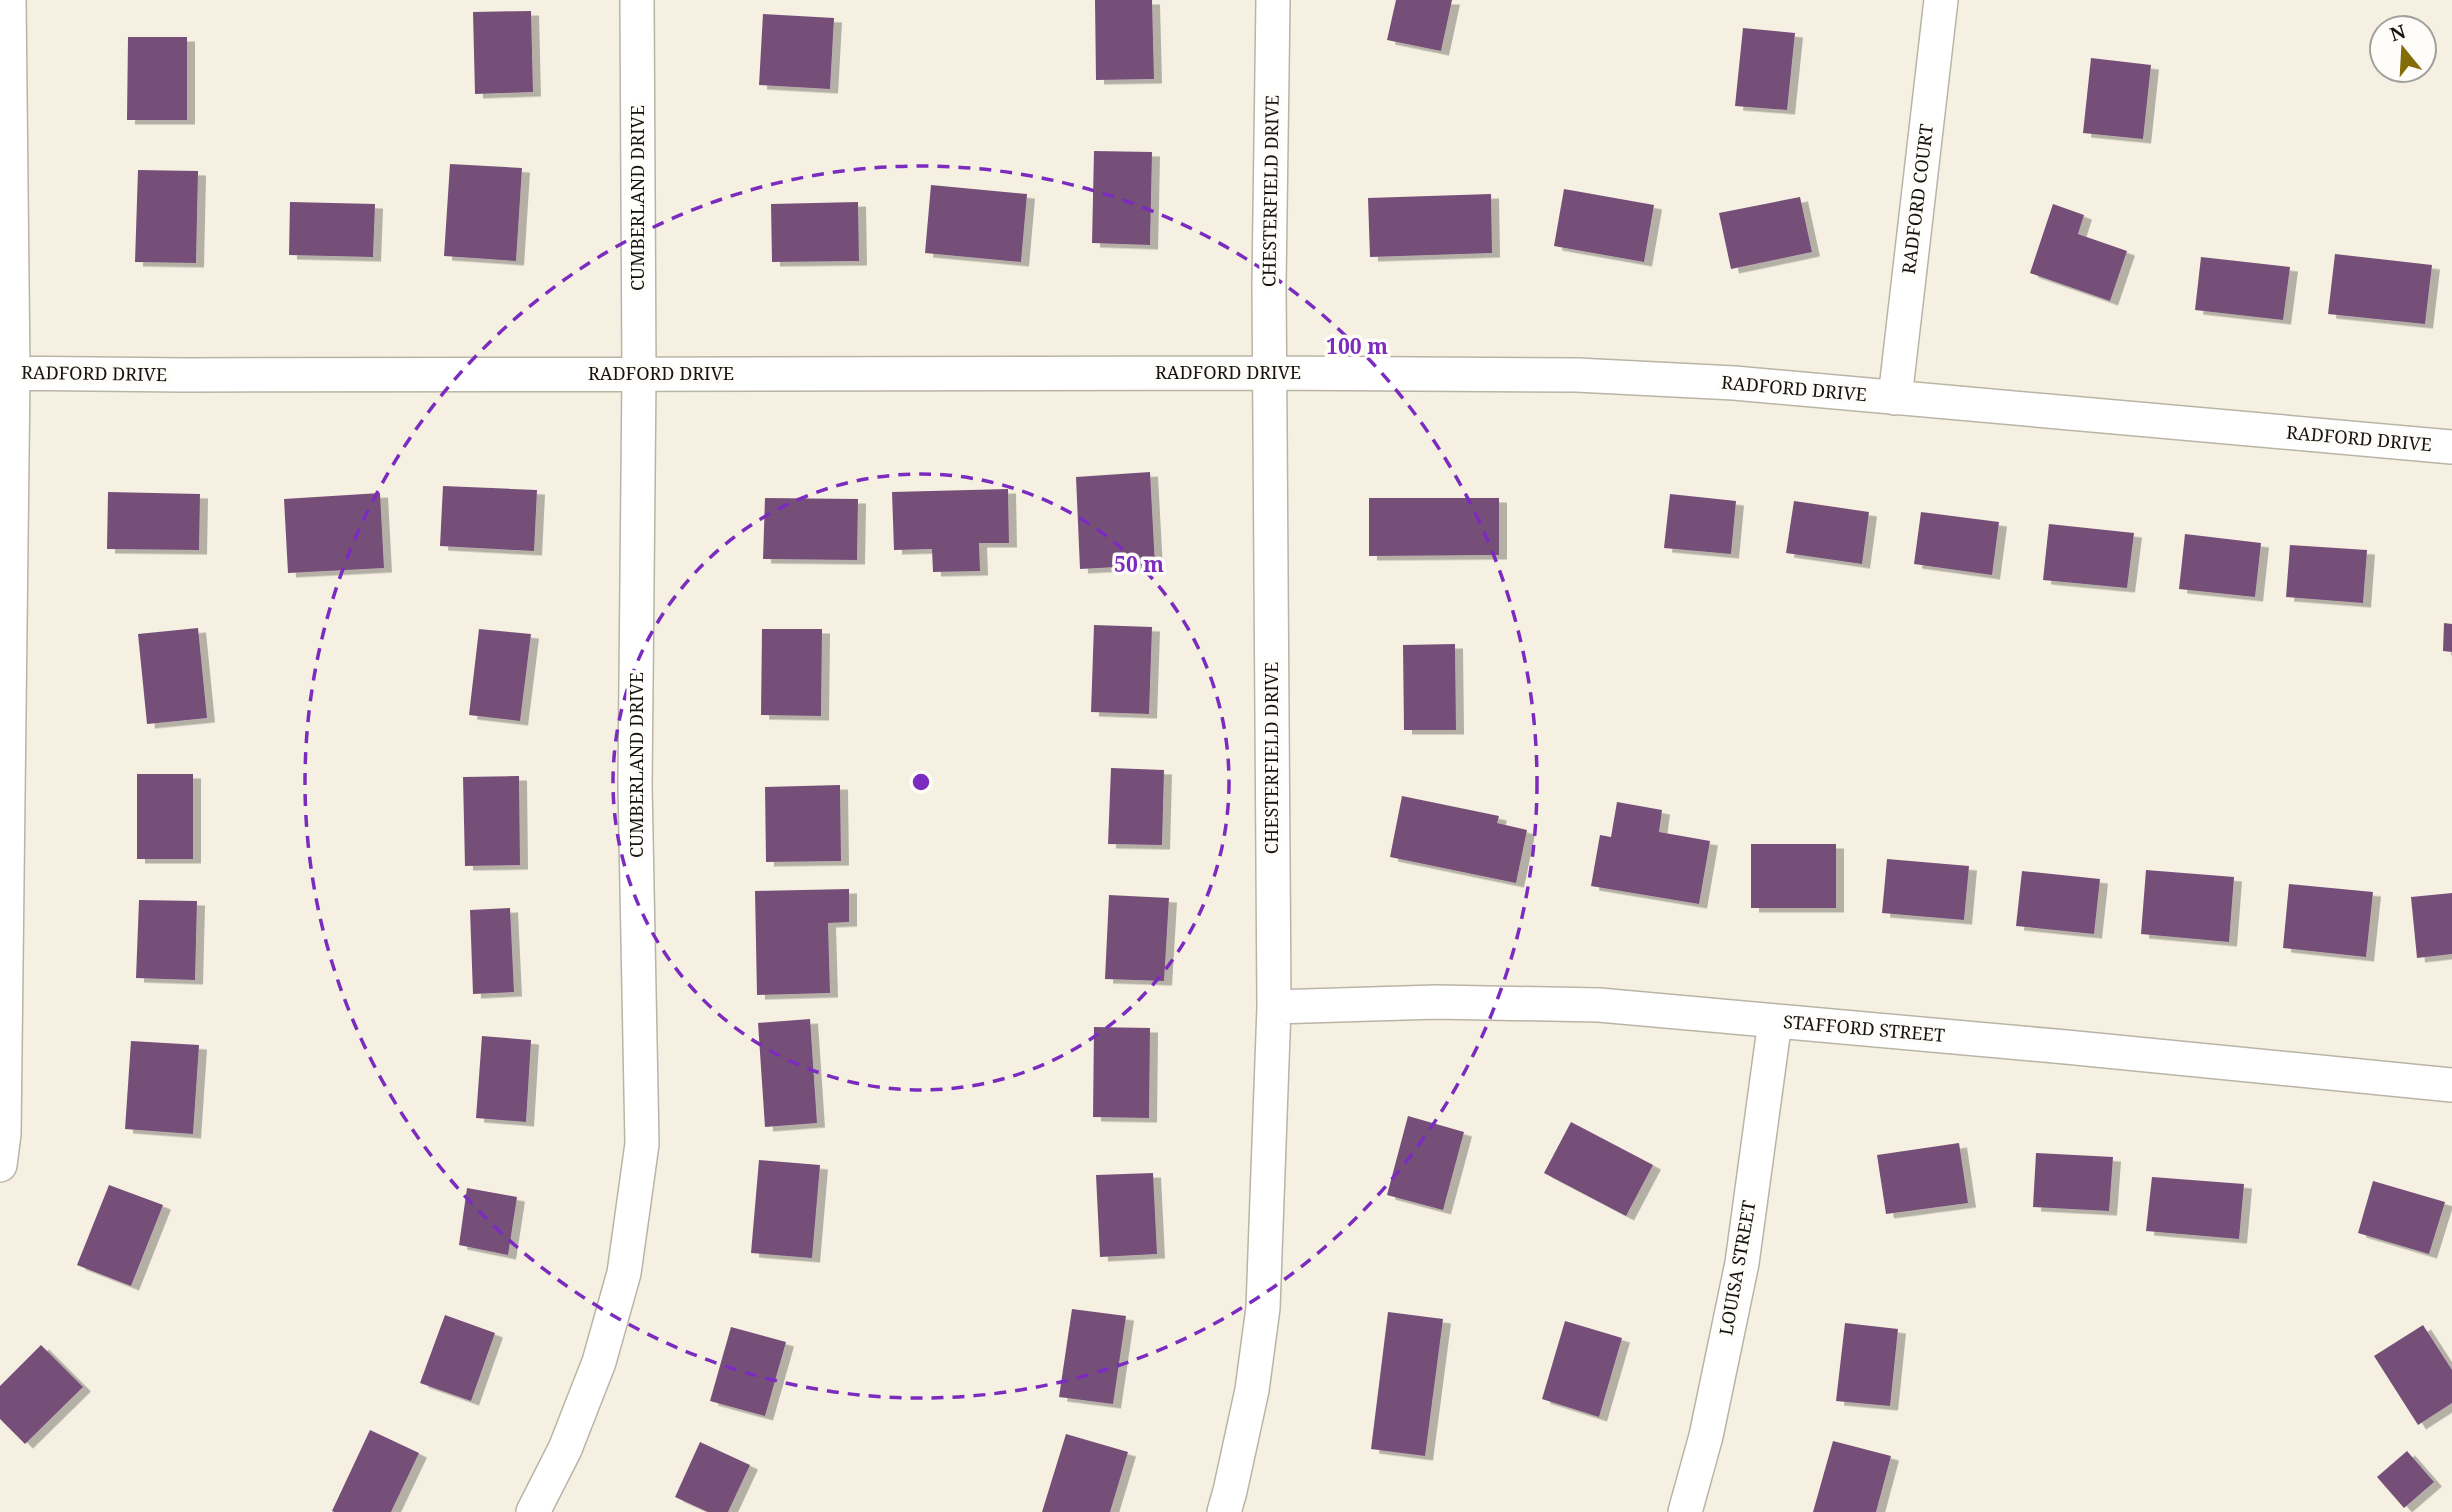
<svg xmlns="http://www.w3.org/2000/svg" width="2452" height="1512" viewBox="0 0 2452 1512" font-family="'Noto Serif',serif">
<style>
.building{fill:#765079;filter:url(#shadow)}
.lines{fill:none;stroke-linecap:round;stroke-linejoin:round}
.street-casing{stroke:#b9b4a5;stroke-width:36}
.street{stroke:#fff;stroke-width:33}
.ring{fill:none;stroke:#7b2cbf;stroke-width:3.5;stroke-dasharray:12 9}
.labels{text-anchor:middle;stroke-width:7;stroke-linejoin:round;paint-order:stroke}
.street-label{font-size:18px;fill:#16140f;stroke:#fefdfa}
.centre{fill:#7b2cbf;stroke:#fefdfa;stroke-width:3.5}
.ring-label{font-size:21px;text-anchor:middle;font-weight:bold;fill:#7b2cbf;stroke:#fefdfa;stroke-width:7;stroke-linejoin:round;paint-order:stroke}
</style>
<defs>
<filter id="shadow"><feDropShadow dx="8" dy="4.5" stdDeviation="0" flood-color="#0004"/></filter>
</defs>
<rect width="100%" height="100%" fill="#f5f0e1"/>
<path class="building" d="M 1095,0 L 1152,0 L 1154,79 L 1096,80 Z
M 1396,0 L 1452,0 L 1441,51 L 1387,40 Z
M 531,11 L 533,92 L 475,94 L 473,12 Z
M 763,14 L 834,18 L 830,89 L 759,85 Z
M 1743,28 L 1795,33 L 1787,110 L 1735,106 Z
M 128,37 L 187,37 L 187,120 L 127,120 Z
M 2091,58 L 2151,65 L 2143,139 L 2083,133 Z
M 1094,151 L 1152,152 L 1150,245 L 1092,243 Z
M 450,164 L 522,168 L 516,261 L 444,256 Z
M 138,170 L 198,171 L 196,263 L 135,262 Z
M 931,185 L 1027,194 L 1021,262 L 925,253 Z
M 1564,189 L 1654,205 L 1644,262 L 1554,246 Z
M 1491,194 L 1492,253 L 1370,257 L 1368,198 Z
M 1800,197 L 1812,252 L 1731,269 L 1719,213 Z
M 290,202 L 375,204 L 373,257 L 289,255 Z
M 858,202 L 859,261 L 772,262 L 771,204 Z
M 2053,204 L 2084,215 L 2078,234 L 2127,251 L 2110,301 L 2030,273 Z
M 2335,254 L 2432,265 L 2425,324 L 2328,314 Z
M 2201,257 L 2290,267 L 2283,320 L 2195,310 Z
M 1150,472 L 1155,565 L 1080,569 L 1076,477 Z
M 443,486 L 537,490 L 534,551 L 440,546 Z
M 1008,489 L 1009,543 L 979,543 L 980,571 L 933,572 L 932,549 L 894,550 L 892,492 Z
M 108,492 L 200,494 L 199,550 L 107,549 Z
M 380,493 L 384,568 L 288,573 L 284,499 Z
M 1670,494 L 1736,501 L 1731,554 L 1664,548 Z
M 765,498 L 858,499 L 857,560 L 763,559 Z
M 1369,498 L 1499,498 L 1499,555 L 1369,556 Z
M 1794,501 L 1869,512 L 1862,564 L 1786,553 Z
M 1921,512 L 1999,522 L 1992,575 L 1914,564 Z
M 2049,524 L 2134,533 L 2127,588 L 2043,580 Z
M 2185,534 L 2261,543 L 2255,597 L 2179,589 Z
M 2290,545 L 2367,550 L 2363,603 L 2286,597 Z
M 2444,623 L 2452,624 L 2452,652 L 2443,651 Z
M 1094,625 L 1152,627 L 1149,714 L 1091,712 Z
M 198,628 L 207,718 L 147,724 L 138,634 Z
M 479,629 L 531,634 L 520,721 L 469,715 Z
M 762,629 L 822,629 L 821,716 L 761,715 Z
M 1455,644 L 1456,730 L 1404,730 L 1403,645 Z
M 1111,768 L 1164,770 L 1162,845 L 1108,844 Z
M 137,774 L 193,774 L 193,859 L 137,859 Z
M 519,776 L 520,865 L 465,866 L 463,777 Z
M 840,785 L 841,861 L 766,862 L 765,787 Z
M 1402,796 L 1499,816 L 1497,823 L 1527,830 L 1516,883 L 1390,857 Z
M 1617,802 L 1662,810 L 1659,832 L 1710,841 L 1699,904 L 1591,886 L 1600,835 L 1611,837 Z
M 1751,844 L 1836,844 L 1836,908 L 1751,908 Z
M 1887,859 L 1969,866 L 1964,920 L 1882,913 Z
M 2146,870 L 2234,877 L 2229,942 L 2141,934 Z
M 2022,871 L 2100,879 L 2094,934 L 2016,926 Z
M 2289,884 L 2373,892 L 2366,957 L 2283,948 Z
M 849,889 L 849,922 L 828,923 L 830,993 L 757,995 L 755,891 Z
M 2452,893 L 2452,954 L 2417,958 L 2411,897 Z
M 1109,895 L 1169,898 L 1164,981 L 1105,979 Z
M 139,900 L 197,901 L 195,980 L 136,978 Z
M 510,908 L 514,992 L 473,994 L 470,910 Z
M 810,1019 L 817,1123 L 765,1127 L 758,1023 Z
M 1094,1027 L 1150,1028 L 1149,1118 L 1093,1117 Z
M 482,1036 L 531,1040 L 526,1122 L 476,1118 Z
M 131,1041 L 199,1045 L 193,1134 L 125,1129 Z
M 1408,1116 L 1464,1132 L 1443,1210 L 1387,1195 Z
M 1571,1122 L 1653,1165 L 1626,1216 L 1544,1173 Z
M 1959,1143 L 1968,1203 L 1886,1214 L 1877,1155 Z
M 2036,1153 L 2113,1157 L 2109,1211 L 2033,1207 Z
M 759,1160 L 820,1165 L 812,1258 L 751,1253 Z
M 1153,1173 L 1157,1254 L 1100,1257 L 1096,1175 Z
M 2152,1177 L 2244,1184 L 2239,1239 L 2146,1231 Z
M 2373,1181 L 2445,1202 L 2429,1254 L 2358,1233 Z
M 109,1185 L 163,1205 L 131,1286 L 77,1265 Z
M 467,1188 L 517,1197 L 508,1255 L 459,1245 Z
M 1072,1309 L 1126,1316 L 1113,1404 L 1059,1397 Z
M 1388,1312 L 1443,1319 L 1425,1456 L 1371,1449 Z
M 445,1315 L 495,1333 L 471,1401 L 420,1383 Z
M 1565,1321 L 1622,1338 L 1599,1417 L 1542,1399 Z
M 1845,1323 L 1898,1329 L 1890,1406 L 1836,1401 Z
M 2423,1325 L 2452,1370 L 2452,1403 L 2418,1425 L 2374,1356 Z
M 731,1327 L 786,1342 L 765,1416 L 710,1401 Z
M 41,1345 L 83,1387 L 25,1444 L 0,1419 L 0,1386 Z
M 370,1430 L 419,1453 L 391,1512 L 334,1512 L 332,1511 Z
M 1066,1434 L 1128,1452 L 1110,1512 L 1042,1512 Z
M 1833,1441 L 1891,1456 L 1876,1512 L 1813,1512 Z
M 700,1442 L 750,1465 L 728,1512 L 708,1512 L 675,1497 Z
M 2407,1451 L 2434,1482 L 2404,1508 L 2377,1477 Z"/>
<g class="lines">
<g class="street-casing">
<path id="street" d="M 0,373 L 185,375 L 1270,373 L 1577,375 L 1734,383 L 2452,447
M 1895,398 L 1941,0
M 1274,1007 L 1436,1002 L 1599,1005 L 2066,1047 L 2452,1085
M 0,1165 L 4,1134 L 13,373 L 9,0
M 533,1512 L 565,1449 L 599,1362 L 624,1273 L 642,1144 L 635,785 L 639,375 L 637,0
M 1224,1512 L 1230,1491 L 1252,1390 L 1263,1308 L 1274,1007 L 1269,284 L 1273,0
M 1685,1512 L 1706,1436 L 1742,1263 L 1775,1021"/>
</g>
<use href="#street" class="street"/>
</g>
<g class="ring">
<circle cx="921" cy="782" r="308"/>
<circle cx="921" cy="782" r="616"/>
</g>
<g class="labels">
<g class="street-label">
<text transform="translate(1271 191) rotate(-89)" y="6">CHESTERFIELD DRIVE</text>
<text transform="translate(638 198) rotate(-90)" y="6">CUMBERLAND DRIVE</text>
<text transform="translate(1918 199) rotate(-83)" y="6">RADFORD COURT</text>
<text x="1228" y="379">RADFORD DRIVE</text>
<text transform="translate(94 374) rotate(1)" y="6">RADFORD DRIVE</text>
<text x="661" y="380">RADFORD DRIVE</text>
<text transform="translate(1794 389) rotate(5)" y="6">RADFORD DRIVE</text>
<text transform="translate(2359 439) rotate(5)" y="6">RADFORD DRIVE</text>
<text transform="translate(1272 758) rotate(-90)" y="6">CHESTERFIELD DRIVE</text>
<text transform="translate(637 765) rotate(-90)" y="6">CUMBERLAND DRIVE</text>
<text transform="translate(1864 1029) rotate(5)" y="6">STAFFORD STREET</text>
<text transform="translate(1738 1268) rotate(-80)" y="6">LOUISA STREET</text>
</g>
</g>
<circle cx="921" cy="782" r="10" class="centre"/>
<g class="ring-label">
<text x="1357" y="354">100 m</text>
<text x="1139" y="572">50 m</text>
</g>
<g transform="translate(2403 49) rotate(342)"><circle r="33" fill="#fefdfa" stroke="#a1a09c" stroke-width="2"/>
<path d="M0-5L12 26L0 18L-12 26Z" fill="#846c07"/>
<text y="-10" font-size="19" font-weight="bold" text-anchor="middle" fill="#16140f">N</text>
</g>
</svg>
